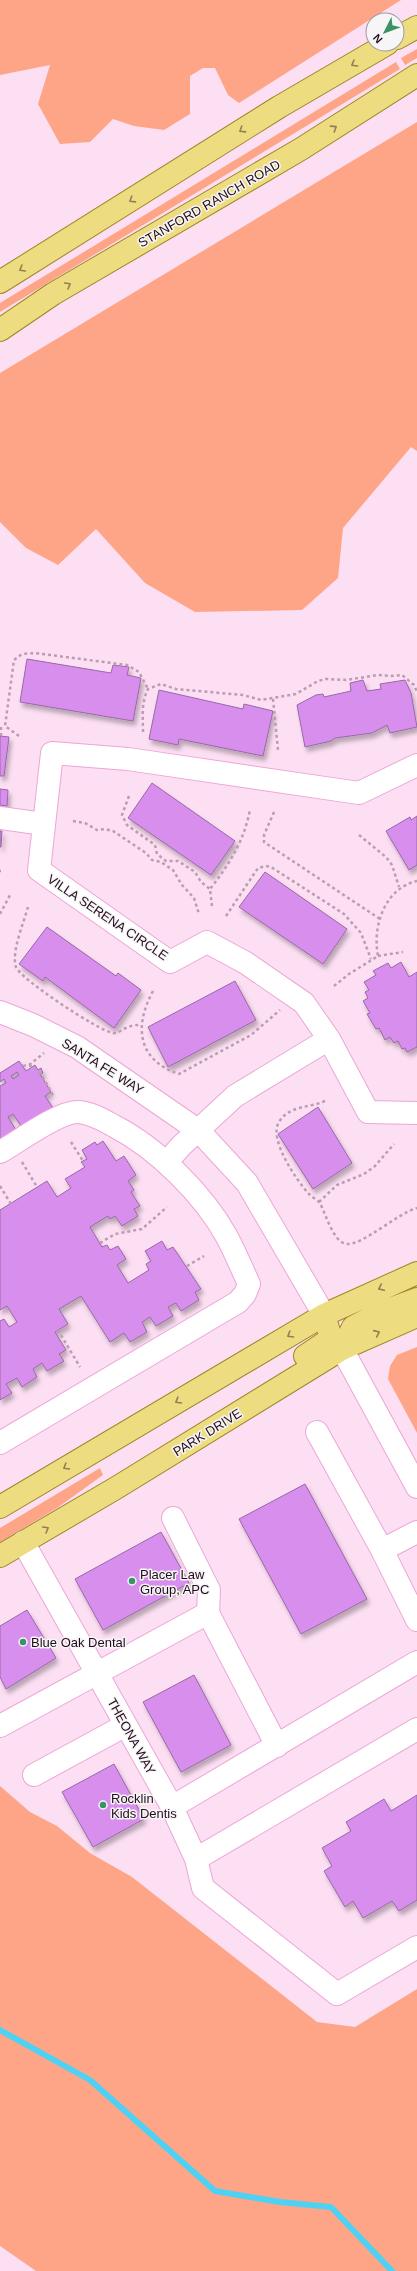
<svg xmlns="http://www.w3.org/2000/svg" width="417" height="2271" viewBox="0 0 417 2271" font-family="Helvetica,sans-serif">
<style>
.green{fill:#fea588}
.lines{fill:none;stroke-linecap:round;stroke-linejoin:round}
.stream{stroke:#4ed2f4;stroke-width:6}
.building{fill:#d88eed;stroke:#9868a6;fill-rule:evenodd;filter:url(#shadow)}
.minor-casing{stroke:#eda5d7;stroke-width:24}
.major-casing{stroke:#9f8527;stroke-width:24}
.path{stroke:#ba9db1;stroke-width:2.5;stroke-dasharray:3 3;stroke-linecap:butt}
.minor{stroke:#fff;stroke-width:22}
.major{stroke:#eddd80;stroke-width:22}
.oneway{stroke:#937e54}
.poi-dot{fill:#3b9266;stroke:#f6f6f6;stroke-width:1.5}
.labels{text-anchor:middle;stroke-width:3;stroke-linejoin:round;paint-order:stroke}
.street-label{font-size:13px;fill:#250b1e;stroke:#f6f6f6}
.poi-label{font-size:13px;fill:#250b1e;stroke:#f6f6f6;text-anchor:start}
</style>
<defs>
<filter id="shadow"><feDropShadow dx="2.5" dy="4.5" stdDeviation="2" flood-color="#0004"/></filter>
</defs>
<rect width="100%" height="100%" fill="#fddff3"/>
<path class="green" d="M 0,0 L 401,0 L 239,103 L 228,95 L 215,68 L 203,68 L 190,76 L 190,114 L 164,130 L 134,126 L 113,119 L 90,142 L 60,144 L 38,104 L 50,65 L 0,75 Z
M 417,49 L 417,58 L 405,65 L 401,58 Z
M 396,62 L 400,69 L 0,312 L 0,303 Z
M 417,122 L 417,451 L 411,447 L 343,528 L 338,578 L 302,610 L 195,612 L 145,583 L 96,529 L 58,565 L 26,548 L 0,522 L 0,373 Z
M 417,1347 L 417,1433 L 388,1379 L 390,1366 L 397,1355 Z
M 100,1468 L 103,1475 L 57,1508 L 0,1542 L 0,1528 Z
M 0,1786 L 30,1812 L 57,1826 L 90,1853 L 132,1877 L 317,2022 L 355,2027 L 417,1989 L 417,2271 L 36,2271 L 0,2246 Z"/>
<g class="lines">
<path class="stream" d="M 0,2030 L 90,2080 L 215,2191 L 280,2202 L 331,2207 L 392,2271"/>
</g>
<path class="building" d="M 27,659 L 111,673 L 113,665 L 129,667 L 127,675 L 141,678 L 133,721 L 20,702 Z
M 363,680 L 367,691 L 381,689 L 380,684 L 405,680 L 411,693 L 417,727 L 390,733 L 387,725 L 372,733 L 335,738 L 331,741 L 305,747 L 297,705 L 316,695 L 323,694 L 324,697 L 351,691 L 350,683 Z
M 159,690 L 243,709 L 244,704 L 273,711 L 263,756 L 179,739 L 178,745 L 149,739 Z
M 0,736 L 9,737 L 4,776 L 0,776 Z
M 152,783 L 235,841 L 211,875 L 128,818 Z
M 0,789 L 8,790 L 7,806 L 0,805 Z
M 417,816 L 417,865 L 409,870 L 386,831 L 410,817 L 411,820 Z
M 0,831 L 2,831 L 1,847 L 0,847 Z
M 265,872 L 347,929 L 323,964 L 239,907 Z
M 47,927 L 116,976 L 118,973 L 141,990 L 114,1028 L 45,977 L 43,981 L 19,964 Z
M 401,962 L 409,977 L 417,972 L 417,1047 L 407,1052 L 405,1048 L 402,1049 L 398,1041 L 394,1043 L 390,1037 L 385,1040 L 379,1028 L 376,1029 L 367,1014 L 370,1013 L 363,1001 L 368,998 L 365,992 L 369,990 L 364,982 L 376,975 L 373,971 L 388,963 L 391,968 Z
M 235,981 L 256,1020 L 168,1067 L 148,1027 Z
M 19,1061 L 26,1071 L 35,1065 L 38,1070 L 41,1068 L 43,1073 L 40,1074 L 51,1092 L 45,1096 L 53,1108 L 21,1126 L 13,1114 L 8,1117 L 16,1130 L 0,1141 L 0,1086 L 6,1083 L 4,1079 L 0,1082 L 0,1073 ZM 17,1072 L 19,1075 L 13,1079 L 11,1076 Z
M 318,1107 L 352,1163 L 313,1189 L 278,1134 Z
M 103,1141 L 116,1161 L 124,1156 L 136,1175 L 128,1181 L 134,1190 L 131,1192 L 140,1206 L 134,1209 L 138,1216 L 122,1226 L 115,1216 L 110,1219 L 108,1216 L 90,1227 L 102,1247 L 107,1245 L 110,1250 L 118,1246 L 126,1259 L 117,1265 L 128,1283 L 149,1270 L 146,1264 L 151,1261 L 145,1251 L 162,1241 L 167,1250 L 173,1247 L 201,1289 L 195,1292 L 199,1300 L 181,1311 L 176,1303 L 168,1307 L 173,1316 L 156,1326 L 150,1317 L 142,1322 L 147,1332 L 130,1342 L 124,1333 L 110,1342 L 81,1296 L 59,1309 L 68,1324 L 55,1332 L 66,1350 L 59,1354 L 64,1361 L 47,1371 L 42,1363 L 33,1369 L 37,1377 L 22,1387 L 17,1378 L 6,1384 L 12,1393 L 0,1400 L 0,1321 L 4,1319 L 9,1327 L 17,1322 L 7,1306 L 0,1310 L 0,1210 L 47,1181 L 57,1197 L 71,1188 L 65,1179 L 85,1167 L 81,1162 L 87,1159 L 82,1150 L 95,1142 L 97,1145 Z
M 305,1484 L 367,1599 L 301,1634 L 239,1519 Z
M 161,1532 L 189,1583 L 103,1630 L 75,1579 Z
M 27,1610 L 56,1658 L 6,1689 L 0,1677 L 0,1626 Z
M 194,1675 L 231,1745 L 181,1772 L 143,1702 Z
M 114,1764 L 144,1819 L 93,1847 L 62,1792 Z
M 417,1795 L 417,1900 L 399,1911 L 392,1901 L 363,1918 L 353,1901 L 345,1907 L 324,1871 L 332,1866 L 322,1848 L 351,1831 L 346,1822 L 384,1799 L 391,1811 Z"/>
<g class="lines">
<g class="minor-casing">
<path id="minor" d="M 417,765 L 359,793 L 128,759 L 52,753 L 39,870 L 170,962 L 207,942 L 246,963 L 304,1003 L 329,1039 L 368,1112 L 417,1113
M 0,818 L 44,824
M 0,1012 L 33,1025 L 77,1047 L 199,1131 L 247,1183 L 324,1315
M 0,1152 C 18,1142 58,1112 77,1112 C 90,1112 103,1120 114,1126 C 157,1148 204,1195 227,1237 C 235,1252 242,1269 249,1284 L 245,1294 L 238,1302 L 0,1443
M 166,1163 L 181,1146 L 235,1096 L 329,1039
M 342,1349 L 417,1487
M 317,1432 L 382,1550
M 173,1518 L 209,1590 L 208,1613
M 417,1532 L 382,1550 L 417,1620
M 23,1542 L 172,1807 L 417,1662
M 0,1726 L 208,1613 L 277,1746
M 34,1775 L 126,1725
M 172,1807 L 196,1859 L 203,1888 L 337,1994 L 417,1947
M 196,1859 L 417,1729"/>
</g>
<g class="major-casing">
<path id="major" d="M 397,38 L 417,27
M 0,282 L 279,107 L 387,44
M 0,330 L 53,294 L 301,149 L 417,75
M 342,1349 L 353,1327 L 382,1312 L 417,1299
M 305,1356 L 329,1340 L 330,1335 L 324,1315
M 0,1507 L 324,1315 L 417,1273
M 0,1556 L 116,1488 L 342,1349 L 417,1316"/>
</g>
<path class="path" d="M 273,699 L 278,750
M 143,732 C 143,717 141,703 148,689 L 161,684 L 176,689 L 243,695 L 261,700 L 296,694 L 318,681 L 326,679 L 346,680 L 378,675 L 390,676 L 402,675 L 414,685 L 417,692
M 1,736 L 1,725
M 19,736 L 5,726 L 14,660 L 22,654 L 35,653 L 127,665 L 139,672 L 148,689
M 129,796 L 122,815 L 127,825 L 155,845 L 157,854 L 166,861 L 178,861 L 195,872 L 201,882 L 210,889
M 274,812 L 264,835 L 264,842 L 380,919
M 73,821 L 85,823 L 97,830 L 105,829 L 113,831 L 146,853 L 152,860 L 161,862 L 173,870 L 182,885 L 194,898 L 199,914
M 359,835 L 386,857 L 392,865 L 399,887
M 0,871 L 1,871
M 212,906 L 210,889 C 229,865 245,839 250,809
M 28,907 C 24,922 11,952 16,967 C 20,979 99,1031 113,1033 C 122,1033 126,1024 141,1025
M 0,914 L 10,895
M 226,916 L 258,868 L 266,866 L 271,867 L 344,914 L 361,933 L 371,959
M 378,956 L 403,952
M 334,986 L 349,974 L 378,956 C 372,926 385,888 417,881
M 153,991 C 134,1026 137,1060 179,1074 L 251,1035 L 280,1010
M 29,1065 L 44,1053
M 23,1066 C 38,1061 47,1086 54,1097
M 325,1101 C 310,1108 289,1105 279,1122 C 268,1139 297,1181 309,1194 C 312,1197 316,1199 319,1202 C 326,1212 332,1242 347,1244 C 363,1245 398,1213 417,1208
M 71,1142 L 83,1161
M 22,1162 L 37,1187
M 0,1186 L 11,1204
M 319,1202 L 337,1185 L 364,1174 L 375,1166 L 394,1144
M 100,1243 L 115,1234 L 142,1229 L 167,1207
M 187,1266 L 204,1256
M 58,1330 L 80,1367"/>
<use href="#minor" class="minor"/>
<use href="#major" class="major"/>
</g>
<defs><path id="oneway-chevron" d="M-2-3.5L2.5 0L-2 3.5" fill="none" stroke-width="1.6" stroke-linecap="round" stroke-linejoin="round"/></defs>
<g class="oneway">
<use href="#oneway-chevron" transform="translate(354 64) rotate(150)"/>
<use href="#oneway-chevron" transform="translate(334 128) rotate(-33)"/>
<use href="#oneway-chevron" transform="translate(242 130) rotate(148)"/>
<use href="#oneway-chevron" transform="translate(132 200) rotate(148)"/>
<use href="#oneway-chevron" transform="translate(22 269) rotate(149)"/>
<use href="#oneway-chevron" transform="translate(68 285) rotate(-30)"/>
<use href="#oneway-chevron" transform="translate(381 1288) rotate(155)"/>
<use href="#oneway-chevron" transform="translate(377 1333) rotate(-24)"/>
<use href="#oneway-chevron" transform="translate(290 1335) rotate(149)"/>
<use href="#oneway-chevron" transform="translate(178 1401) rotate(149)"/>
<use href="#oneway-chevron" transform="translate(66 1467) rotate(149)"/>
<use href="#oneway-chevron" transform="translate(46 1529) rotate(-30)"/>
</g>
<g class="poi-dot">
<circle cx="132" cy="1581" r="4"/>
<circle cx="23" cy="1642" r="4"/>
<circle cx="103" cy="1805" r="4"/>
</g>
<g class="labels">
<g class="street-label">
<text transform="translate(209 203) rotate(-30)" y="5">STANFORD RANCH ROAD</text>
<text transform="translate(108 917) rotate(34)" y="5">VILLA SERENA CIRCLE</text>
<text transform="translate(103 1066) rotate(32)" y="5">SANTA FE WAY</text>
<text transform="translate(207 1432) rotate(-32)" y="5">PARK DRIVE</text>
<text transform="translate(132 1736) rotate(61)" y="5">THEONA WAY</text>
</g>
<g class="poi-label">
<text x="140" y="1579">Placer Law<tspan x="140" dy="15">Group, APC</tspan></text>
<text x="31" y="1647">Blue Oak Dental</text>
<text x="111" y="1803">Rocklin<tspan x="111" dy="15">Kids Dentis</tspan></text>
</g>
</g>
<g transform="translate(385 32) rotate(228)"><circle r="19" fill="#f6f6f6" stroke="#a298a0"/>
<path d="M0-3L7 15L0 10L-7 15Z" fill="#3b9266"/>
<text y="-6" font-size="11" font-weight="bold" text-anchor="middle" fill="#250b1e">N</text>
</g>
</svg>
